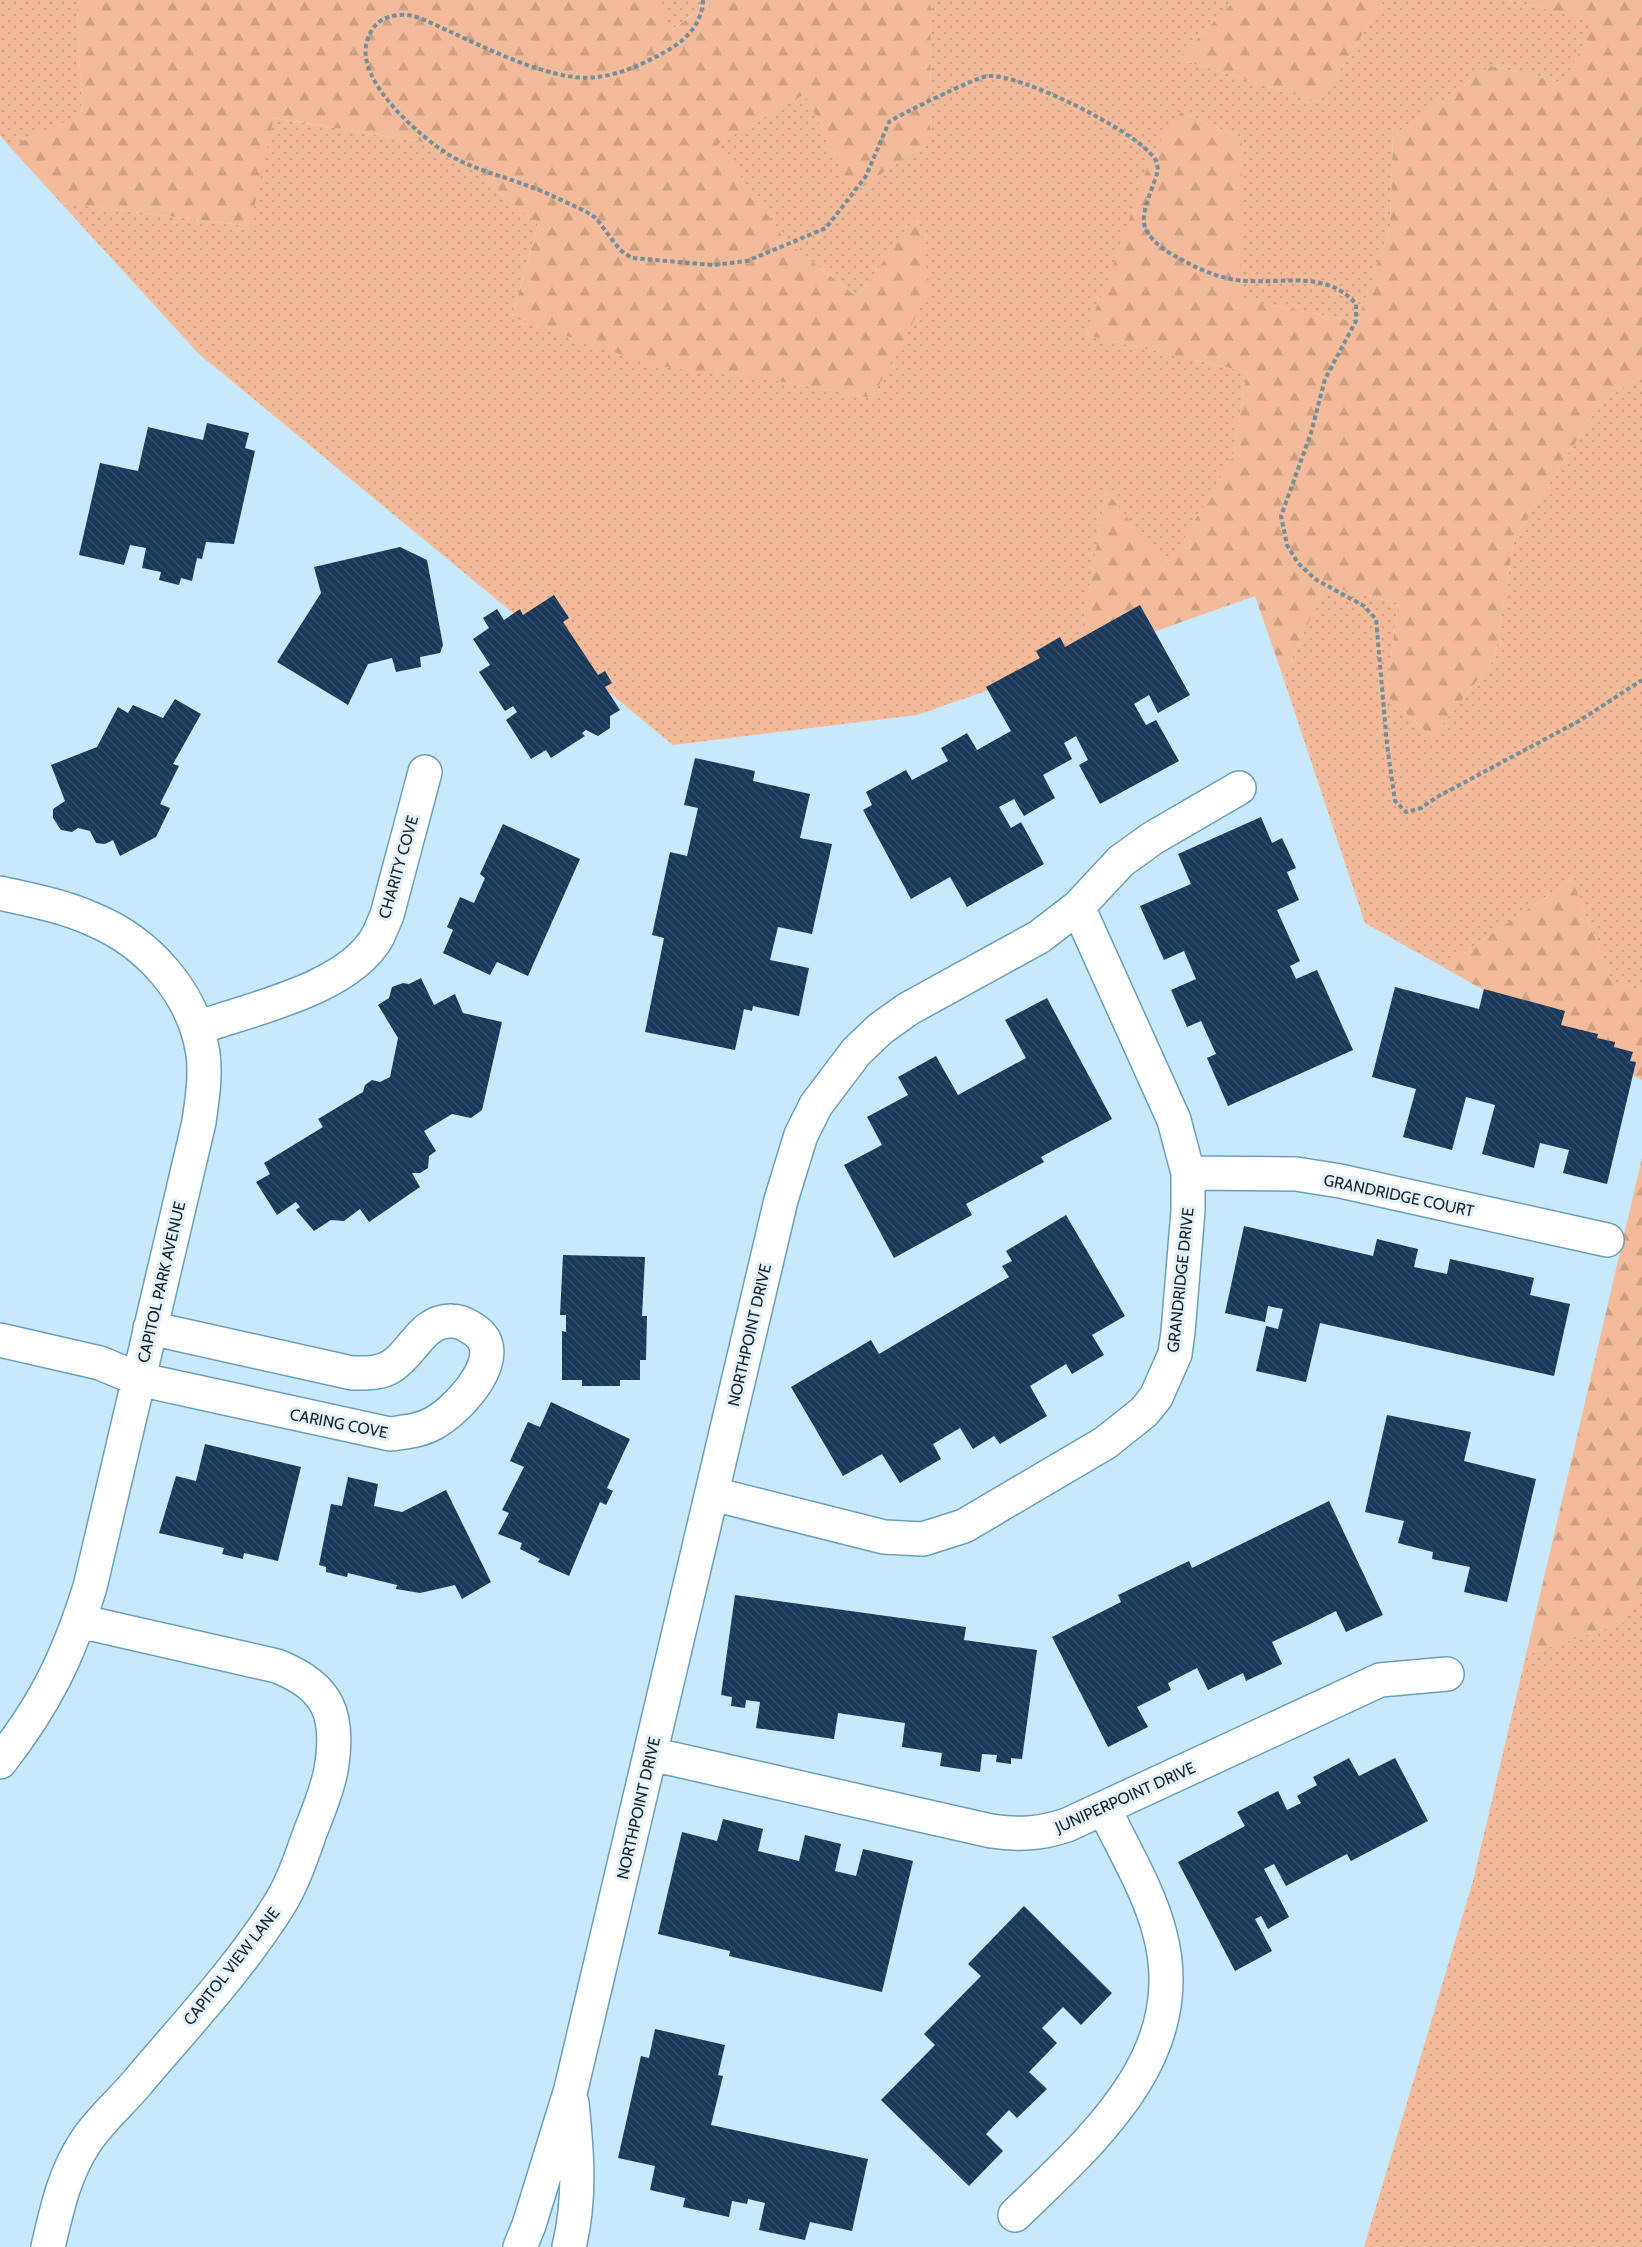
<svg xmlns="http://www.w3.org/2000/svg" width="1642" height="2247" viewBox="0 0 1642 2247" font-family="Cabin,sans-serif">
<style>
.grass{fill:url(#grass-dots)}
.forest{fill:url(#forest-firs)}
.building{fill:url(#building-back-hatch)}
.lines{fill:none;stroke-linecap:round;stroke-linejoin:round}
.minor-casing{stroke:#6a9fbb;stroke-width:36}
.path{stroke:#738e9d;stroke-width:4;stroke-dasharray:4.5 3;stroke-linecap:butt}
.minor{stroke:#fff;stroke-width:33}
.labels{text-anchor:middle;stroke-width:6;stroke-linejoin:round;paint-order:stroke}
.street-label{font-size:16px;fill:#0f2530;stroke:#e7f2f8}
</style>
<defs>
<pattern id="grass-dots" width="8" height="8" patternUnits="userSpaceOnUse" patternTransform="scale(1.5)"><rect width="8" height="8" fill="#f3bb99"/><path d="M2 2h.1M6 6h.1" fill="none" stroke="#cfa184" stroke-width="1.8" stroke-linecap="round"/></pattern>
<pattern id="forest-firs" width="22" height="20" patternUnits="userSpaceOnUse" patternTransform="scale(1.5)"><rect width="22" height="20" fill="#f3bb99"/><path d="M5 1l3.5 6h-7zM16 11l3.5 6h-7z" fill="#cfa184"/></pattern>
<pattern id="building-back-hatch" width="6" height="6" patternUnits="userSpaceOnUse" patternTransform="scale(1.5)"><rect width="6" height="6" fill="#1a3859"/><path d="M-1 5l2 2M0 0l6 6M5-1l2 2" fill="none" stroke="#324c69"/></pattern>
</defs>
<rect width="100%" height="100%" fill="#c8e8fb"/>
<path class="grass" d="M 0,0 L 80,0 L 77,9 L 82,115 L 10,147 L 0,135 Z
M 656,0 L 713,0 L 671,30 Z
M 929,0 L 1235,0 L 1178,59 L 1320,102 L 1384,0 L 1508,0 L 1593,20 L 1566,83 L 1490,66 L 1393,136 L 1390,228 L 1357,322 L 1239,299 L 1242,138 L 1181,112 L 1085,335 L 1247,372 L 1232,459 L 1167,568 L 1106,492 L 1077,659 L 917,715 L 673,745 L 199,354 L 61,203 L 249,226 L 273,118 L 442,145 L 538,224 L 512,316 L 784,382 L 872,398 L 918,215 L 857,297 L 785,240 L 717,144 L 805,94 L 853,193 L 930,141 L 931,8 Z
M 1642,376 L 1642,991 L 1612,981 L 1572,879 L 1443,967 L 1365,923 L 1283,677 L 1326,586 L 1398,603 L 1386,695 L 1432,737 L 1495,658 L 1514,539 L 1603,399 Z
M 1642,1590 L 1642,2247 L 1364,2247 L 1473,1881 L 1526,1655 L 1623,1623 Z"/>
<path class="forest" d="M 80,0 L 656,0 L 672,30 L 713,0 L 929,0 L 931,8 L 930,141 L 853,193 L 805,94 L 718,144 L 785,240 L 857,297 L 918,214 L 930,290 L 872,398 L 784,382 L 652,365 L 512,317 L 538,224 L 442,145 L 274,118 L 250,226 L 61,203 L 10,147 L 82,114 L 77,9 Z
M 1235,0 L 1384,0 L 1320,102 L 1178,59 Z
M 1508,0 L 1642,0 L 1642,376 L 1603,399 L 1514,539 L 1495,658 L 1432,737 L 1386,695 L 1398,603 L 1326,586 L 1283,677 L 1255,596 L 1077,659 L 1106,491 L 1167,567 L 1232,458 L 1247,372 L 1085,335 L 1111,272 L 1152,153 L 1181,112 L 1242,138 L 1240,299 L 1357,322 L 1390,228 L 1393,136 L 1490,66 L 1566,83 L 1592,20 Z
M 1572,879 L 1612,981 L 1642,991 L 1642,1080 L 1443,967 Z
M 1642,1158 L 1642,1590 L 1624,1623 L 1526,1655 Z"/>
<path class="building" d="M 207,423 L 249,433 L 245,448 L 255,451 L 234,544 L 206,542 L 202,559 L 197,558 L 192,581 L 181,578 L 179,585 L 159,580 L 161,572 L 142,568 L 146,548 L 130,545 L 124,565 L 79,555 L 100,463 L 138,471 L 148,427 L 203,440 Z
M 400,547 L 427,560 L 443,645 L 440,653 L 420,657 L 421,667 L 396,672 L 392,658 L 368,664 L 348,705 L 277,662 L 321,593 L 314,567 Z
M 554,595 L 569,618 L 563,622 L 598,675 L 605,671 L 612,683 L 605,687 L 620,710 L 610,716 L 610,728 L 598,736 L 586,730 L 582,733 L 585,736 L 551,758 L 546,750 L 531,759 L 506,720 L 517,712 L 513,706 L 505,711 L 479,672 L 490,665 L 473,639 L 489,628 L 483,618 L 497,609 L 504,620 L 520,609 L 523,615 Z
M 1140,605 L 1190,695 L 1158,713 L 1149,695 L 1134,704 L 1146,725 L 1156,720 L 1179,761 L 1100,804 L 1079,765 L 1088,760 L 1076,736 L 1064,743 L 1072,759 L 1043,775 L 1055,798 L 1024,816 L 1014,799 L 999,807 L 1011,828 L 1021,822 L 1044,864 L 967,907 L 950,877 L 911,899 L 863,810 L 872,805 L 866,792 L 906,770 L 912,780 L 948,761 L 941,748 L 967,733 L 977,750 L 1011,731 L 986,687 L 1040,658 L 1036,651 L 1060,637 L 1065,647 Z
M 175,699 L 201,714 L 173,764 L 179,766 L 160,804 L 170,808 L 156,837 L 120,856 L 113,840 L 105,844 L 96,843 L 90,831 L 78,828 L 72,832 L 61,830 L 53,818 L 53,809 L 65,801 L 51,765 L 97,747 L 118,707 L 128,713 L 133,705 L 163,718 Z
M 695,758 L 755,771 L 753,781 L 810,794 L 800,838 L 832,844 L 812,934 L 778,927 L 770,960 L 809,968 L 799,1016 L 753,1006 L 752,1011 L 744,1009 L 735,1050 L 645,1032 L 664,938 L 652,935 L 670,852 L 687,856 L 698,808 L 684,805 Z
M 1261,817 L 1272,843 L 1282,838 L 1296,868 L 1287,872 L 1299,900 L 1277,910 L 1300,961 L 1290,966 L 1296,979 L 1317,970 L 1353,1050 L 1228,1106 L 1207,1058 L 1216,1054 L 1201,1021 L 1187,1027 L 1171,990 L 1196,979 L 1184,951 L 1164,960 L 1140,906 L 1191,884 L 1178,854 Z
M 503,824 L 580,859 L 528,976 L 497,962 L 490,975 L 443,953 L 453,930 L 447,927 L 460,897 L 474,903 L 485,878 L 480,874 Z
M 421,978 L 434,1005 L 455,994 L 463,1013 L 502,1022 L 482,1110 L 471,1118 L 452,1114 L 424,1131 L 436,1151 L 429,1156 L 428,1168 L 420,1173 L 412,1173 L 420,1187 L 369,1222 L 360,1209 L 344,1221 L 331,1220 L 314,1231 L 296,1210 L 300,1207 L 296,1202 L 277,1215 L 256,1182 L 270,1174 L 264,1163 L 323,1127 L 318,1119 L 363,1092 L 365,1085 L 372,1080 L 380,1082 L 390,1077 L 398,1038 L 378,1005 L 389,998 L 392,987 L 403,983 L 409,984 Z
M 1395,987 L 1479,1009 L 1484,989 L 1565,1011 L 1561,1025 L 1598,1034 L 1597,1038 L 1615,1042 L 1614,1047 L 1633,1052 L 1630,1061 L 1636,1062 L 1607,1184 L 1563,1173 L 1569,1150 L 1540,1143 L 1534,1168 L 1482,1154 L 1495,1105 L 1466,1097 L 1452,1150 L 1403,1137 L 1416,1089 L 1372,1077 Z
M 1047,998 L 1112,1119 L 1041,1157 L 1044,1162 L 966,1204 L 972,1215 L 894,1258 L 844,1165 L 882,1145 L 867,1117 L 908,1095 L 898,1077 L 936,1056 L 958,1095 L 1026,1058 L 1005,1020 Z
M 1066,1215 L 1125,1316 L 1092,1335 L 1104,1355 L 1072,1374 L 1066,1364 L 1030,1386 L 1047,1416 L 1000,1444 L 994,1436 L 973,1449 L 960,1428 L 933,1444 L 941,1459 L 900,1483 L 882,1454 L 843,1476 L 791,1387 L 871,1340 L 879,1354 L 1009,1277 L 1002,1266 L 1012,1261 L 1006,1251 Z
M 1244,1226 L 1373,1256 L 1377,1239 L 1418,1249 L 1414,1267 L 1447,1274 L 1450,1259 L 1534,1278 L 1530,1295 L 1570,1304 L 1554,1376 L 1320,1323 L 1306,1382 L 1256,1371 L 1266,1326 L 1278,1329 L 1283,1309 L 1268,1306 L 1265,1322 L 1225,1313 Z
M 563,1255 L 645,1257 L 642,1316 L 647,1316 L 646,1360 L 640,1360 L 640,1380 L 620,1380 L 620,1386 L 582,1386 L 582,1380 L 562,1380 L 562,1331 L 566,1332 L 566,1315 L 560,1315 Z
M 551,1402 L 630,1439 L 607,1488 L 613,1491 L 606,1505 L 600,1502 L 569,1576 L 538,1562 L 540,1559 L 520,1549 L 522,1543 L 498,1534 L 509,1513 L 502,1510 L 524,1467 L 510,1461 L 528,1422 L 540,1427 Z
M 1387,1415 L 1471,1432 L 1464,1461 L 1536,1479 L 1507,1602 L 1464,1592 L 1470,1567 L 1432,1559 L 1433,1552 L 1398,1543 L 1404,1521 L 1365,1512 Z
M 205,1444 L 301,1467 L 278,1561 L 244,1553 L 243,1559 L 222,1554 L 224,1548 L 159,1533 L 176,1476 L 196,1481 Z
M 348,1477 L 378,1484 L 374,1506 L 402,1512 L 446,1490 L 491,1582 L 462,1599 L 455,1585 L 420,1593 L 396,1589 L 397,1585 L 348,1573 L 347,1577 L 326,1572 L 326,1567 L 319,1565 L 331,1504 L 342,1506 Z
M 1329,1501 L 1383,1615 L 1346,1632 L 1336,1611 L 1308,1625 L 1272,1642 L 1282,1664 L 1246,1681 L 1243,1673 L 1208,1690 L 1197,1668 L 1168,1683 L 1171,1690 L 1137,1707 L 1148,1727 L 1108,1747 L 1052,1637 L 1121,1602 L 1118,1595 L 1189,1561 L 1192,1568 Z
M 735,1595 L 966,1627 L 964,1640 L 1037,1650 L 1022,1759 L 1011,1758 L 1011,1764 L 996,1762 L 997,1755 L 982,1754 L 980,1772 L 940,1766 L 942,1753 L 902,1747 L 905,1723 L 838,1713 L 834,1739 L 756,1728 L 760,1702 L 746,1700 L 745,1708 L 731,1706 L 732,1697 L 721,1695 Z
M 1349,1758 L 1359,1776 L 1395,1758 L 1428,1821 L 1351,1861 L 1347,1854 L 1286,1886 L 1274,1864 L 1264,1869 L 1289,1917 L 1268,1929 L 1261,1916 L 1255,1919 L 1272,1951 L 1235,1971 L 1178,1862 L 1245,1826 L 1237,1812 L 1278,1791 L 1287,1810 L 1301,1803 L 1297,1796 L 1317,1785 L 1313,1777 Z
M 723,1819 L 763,1829 L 758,1851 L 799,1861 L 805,1835 L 841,1844 L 835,1871 L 856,1876 L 863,1849 L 913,1861 L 882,1992 L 729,1956 L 730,1951 L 658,1934 L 682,1832 L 717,1841 Z
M 1024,1906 L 1112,1993 L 1081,2025 L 1063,2007 L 1042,2028 L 1057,2043 L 1029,2072 L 1047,2089 L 1017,2118 L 1009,2110 L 986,2134 L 1003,2151 L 969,2186 L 881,2100 L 935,2045 L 924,2034 L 981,1976 L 968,1964 Z
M 655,2029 L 725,2045 L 718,2075 L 723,2076 L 711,2125 L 868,2159 L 852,2231 L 810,2222 L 805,2240 L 759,2230 L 765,2203 L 748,2199 L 747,2204 L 732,2201 L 729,2217 L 683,2207 L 685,2198 L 650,2190 L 655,2166 L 618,2158 L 641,2056 L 649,2058 Z"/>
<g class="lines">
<g class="minor-casing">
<path id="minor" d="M 0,893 C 31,900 63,906 92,919 C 148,942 194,993 203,1054 C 206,1076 202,1100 199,1122 L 90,1587 C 68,1657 46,1703 0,1762
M 197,1028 C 251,1009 349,989 378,936 C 381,929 384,922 387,915 L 425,772
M 1188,1173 L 1296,1174 L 1340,1181 L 1607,1240
M 0,1340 L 100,1363 L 138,1379 L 390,1434 C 405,1432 420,1431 434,1423 C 459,1409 512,1353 473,1329 C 467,1325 460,1321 452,1321 C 422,1320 414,1352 392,1366 C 380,1374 365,1373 352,1373 L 150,1328
M 713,1494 L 884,1537 L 923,1539 L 964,1526 L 1105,1443 L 1144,1412 L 1156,1397 L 1175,1354 L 1178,1332 L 1188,1211 L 1188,1173 L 1174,1120 L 1078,907
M 651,1754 L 991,1831 C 1019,1835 1040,1834 1067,1825 L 1380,1680 L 1447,1674
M 1015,2215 C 1092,2140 1192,2056 1160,1934 C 1149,1890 1123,1849 1104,1808
M 48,2247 C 57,2209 64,2174 86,2141 C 100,2120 121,2102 137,2083 C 185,2026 239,1969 279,1905 C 293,1883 302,1855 311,1830 C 319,1810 327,1791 331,1770 C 340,1716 330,1687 277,1666 L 79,1621
M 520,2247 L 529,2225 L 571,2089 L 781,1200 L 801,1135 L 816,1105 L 856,1052 L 880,1029 L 908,1009 L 1039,937 L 1078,907 L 1121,861 L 1153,838 L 1239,788
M 569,2247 C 581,2198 577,2152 572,2103"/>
</g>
<path class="path" d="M 703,0 C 702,26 683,43 661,54 C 636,68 604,81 574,77 C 535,72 487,49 451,32 C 436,26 416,13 400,15 C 383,16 372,24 367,41 C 355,81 420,137 451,156 C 473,169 499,175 523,184 C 544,191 565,202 585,211 L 596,218 L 620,250 L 632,258 L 713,265 L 747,261 L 826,228 L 866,176 L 889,122 C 899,115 978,76 988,76 C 1022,74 1128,128 1151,154 C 1156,158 1157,164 1158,170 C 1154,186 1142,208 1144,223 C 1147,238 1163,250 1175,256 C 1198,269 1221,280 1248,281 C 1286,283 1328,271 1356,304 L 1356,321 L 1325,379 L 1311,433 L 1281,516 L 1287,545 L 1298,563 L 1315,579 L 1364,606 L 1376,619 L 1387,745 L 1395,801 L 1406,812 L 1421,808 L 1437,797 L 1579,721 L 1642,680"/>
<use href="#minor" class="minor"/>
</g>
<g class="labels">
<g class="street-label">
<text transform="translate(398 867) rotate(-74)" y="6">CHARITY COVE</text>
<text transform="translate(1399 1195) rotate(12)" y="6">GRANDRIDGE COURT</text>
<text transform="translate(1180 1280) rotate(-84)" y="6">GRANDRIDGE DRIVE</text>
<text transform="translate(161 1282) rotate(-77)" y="6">CAPITOL PARK AVENUE</text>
<text transform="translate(749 1335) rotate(-77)" y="6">NORTHPOINT DRIVE</text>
<text transform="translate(339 1423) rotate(11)" y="6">CARING COVE</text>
<text transform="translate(1125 1797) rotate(-24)" y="6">JUNIPERPOINT DRIVE</text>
<text transform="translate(638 1808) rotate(-77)" y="6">NORTHPOINT DRIVE</text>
<text transform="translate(231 1966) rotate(-52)" y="6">CAPITOL VIEW LANE</text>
</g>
</g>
</svg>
